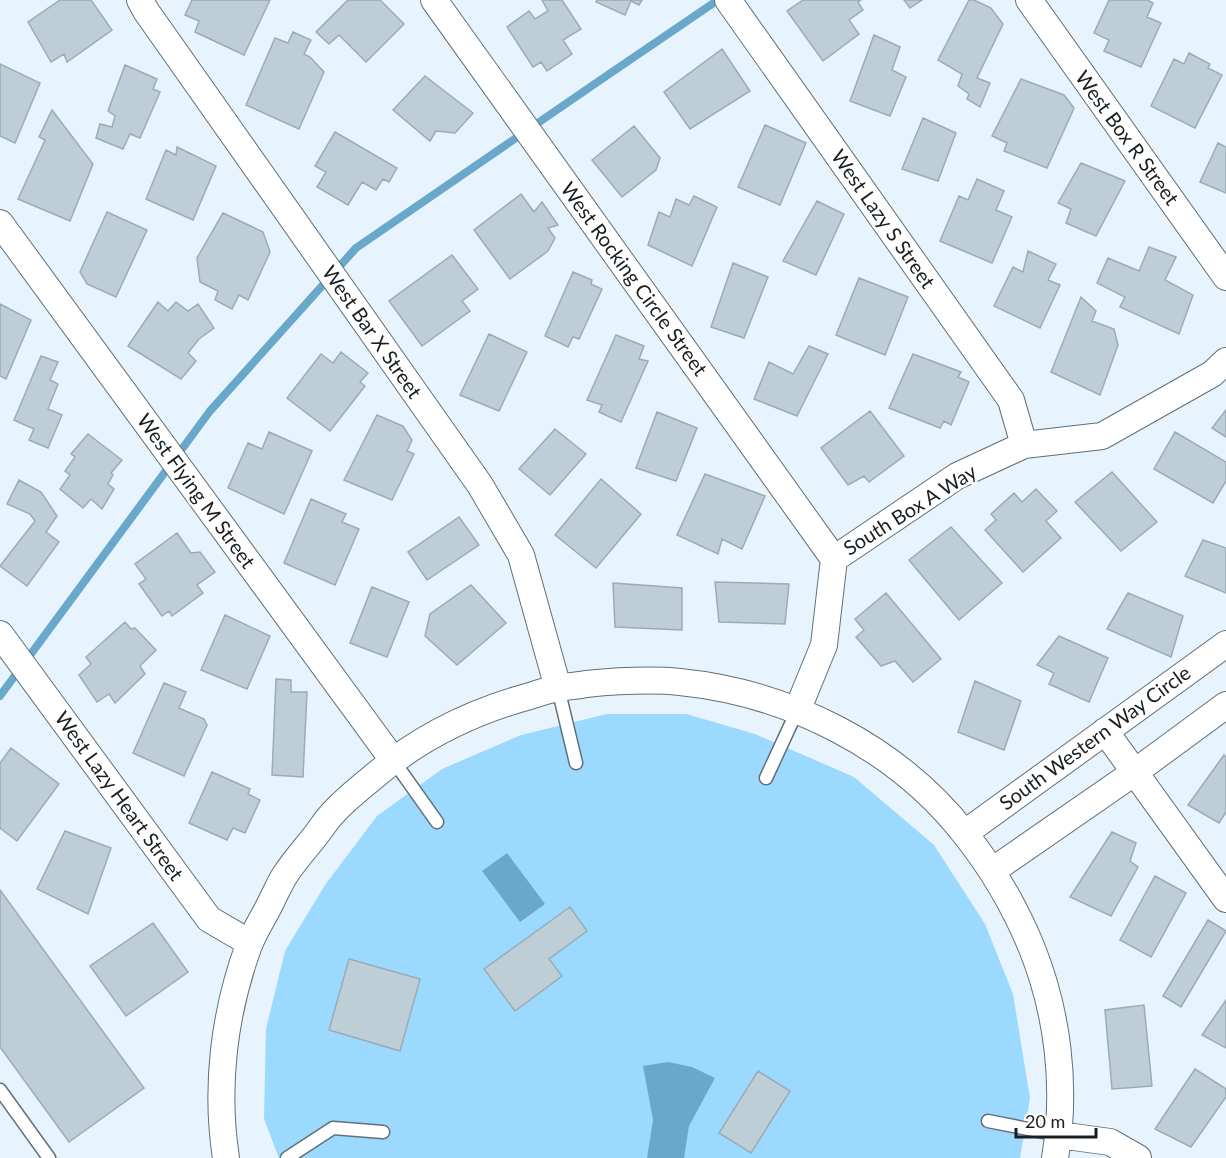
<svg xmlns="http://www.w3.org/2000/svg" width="1226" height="1158" viewBox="0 0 1226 1158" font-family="Lato,sans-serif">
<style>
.green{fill:#9bdafe}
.water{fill:#69a8cb}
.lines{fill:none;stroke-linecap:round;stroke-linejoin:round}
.stream{stroke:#69a8cb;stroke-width:8}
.building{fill:#beced7;stroke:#9cabb5;stroke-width:1.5}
.service-casing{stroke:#616f78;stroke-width:15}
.minor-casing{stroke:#616f78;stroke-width:28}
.service{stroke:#fff;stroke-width:12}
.minor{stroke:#fff;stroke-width:26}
.labels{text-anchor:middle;stroke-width:5;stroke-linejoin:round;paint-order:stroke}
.street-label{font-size:20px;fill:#181e21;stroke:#fff}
</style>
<rect width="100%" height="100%" fill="#e7f4fd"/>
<path class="green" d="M 607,714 L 686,714 L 755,734 L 854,777 L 934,845 L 985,924 L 1013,994 L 1030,1098 L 1020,1158 L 279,1158 L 264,1119 L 266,1029 L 285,951 L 325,885 L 377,816 L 442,769 L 521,735 Z"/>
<path class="water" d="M 507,853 L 545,904 L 520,922 L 482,871 Z
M 668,1062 L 692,1067 L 715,1078 L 689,1126 L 684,1158 L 647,1158 L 653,1120 L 643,1066 Z"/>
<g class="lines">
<path class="stream" d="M 0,696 L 210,411 L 356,248 L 596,83 L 718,0"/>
</g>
<path class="building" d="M 60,0 L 91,0 L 112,30 L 67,62 L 64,54 L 51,62 L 28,22 Z
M 192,0 L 270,0 L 244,55 L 195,32 L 199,21 L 185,15 Z
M 348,0 L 380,0 L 404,24 L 366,62 L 339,35 L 329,44 L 316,32 Z
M 542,0 L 562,0 L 581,29 L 563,40 L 572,54 L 547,71 L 541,62 L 533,67 L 507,27 L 529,11 L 535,19 L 548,11 Z
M 597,0 L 642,0 L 639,5 L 631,1 L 625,15 L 596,2 Z
M 803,0 L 861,0 L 858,2 L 863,10 L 849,20 L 859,34 L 823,61 L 787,11 Z
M 904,0 L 922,0 L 910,8 Z
M 969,0 L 974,0 L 991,8 L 1003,24 L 977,78 L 990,83 L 980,107 L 967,99 L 969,94 L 958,86 L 962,74 L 938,60 Z
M 1109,0 L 1147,0 L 1153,3 L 1147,17 L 1161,23 L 1141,67 L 1104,51 L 1109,40 L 1094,33 Z
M 293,32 L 311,40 L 304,54 L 310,57 L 324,72 L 299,129 L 246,105 L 275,38 L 288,43 Z
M 874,35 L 900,47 L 892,70 L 906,77 L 890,116 L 850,101 Z
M 722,49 L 750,91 L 690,129 L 664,92 Z
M 1189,53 L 1210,64 L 1208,68 L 1222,75 L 1195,128 L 1151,106 L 1174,59 L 1184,64 Z
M 0,64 L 40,83 L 15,143 L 0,136 Z
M 125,65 L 157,79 L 153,89 L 160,92 L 140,138 L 130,134 L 123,149 L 96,138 L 100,124 L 112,127 L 115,116 L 108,111 Z
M 425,76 L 473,113 L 455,133 L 436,131 L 430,141 L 393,110 Z
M 1021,79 L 1064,95 L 1074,108 L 1047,168 L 1004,151 L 1007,143 L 992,136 Z
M 52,110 L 93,164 L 70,221 L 18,199 L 45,140 L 39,137 Z
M 923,118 L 956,133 L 938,181 L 902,169 Z
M 765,125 L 806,143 L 780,205 L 738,187 Z
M 634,126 L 660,158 L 656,170 L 622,197 L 592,160 Z
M 335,132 L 397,168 L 389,182 L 383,179 L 376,190 L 362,182 L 348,205 L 317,187 L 326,172 L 315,166 Z
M 1218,143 L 1226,147 L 1226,193 L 1200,182 Z
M 177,147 L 216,166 L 193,220 L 146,199 L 166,150 L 176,155 Z
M 1081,163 L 1125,181 L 1096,236 L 1066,223 L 1071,209 L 1058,203 Z
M 977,179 L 1004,191 L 996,210 L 1012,217 L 992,263 L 940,241 L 959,196 L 968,200 Z
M 521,194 L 534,212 L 542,202 L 558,225 L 548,228 L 555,238 L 548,251 L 510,279 L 474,230 Z
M 694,196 L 717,207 L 692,266 L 648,245 L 659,212 L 670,217 L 676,199 L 689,205 Z
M 817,201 L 844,214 L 816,275 L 783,261 Z
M 107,212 L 147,230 L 116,297 L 87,284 L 80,272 Z
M 223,213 L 263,232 L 270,252 L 248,300 L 239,295 L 232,309 L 215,300 L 218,291 L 200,282 L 197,258 Z
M 1149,247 L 1176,257 L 1165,280 L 1193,295 L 1179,334 L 1120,307 L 1125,297 L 1097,283 L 1108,258 L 1139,271 Z
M 1028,251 L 1056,264 L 1048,280 L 1060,285 L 1040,328 L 994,306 L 1013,267 L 1023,272 Z
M 452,255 L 478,289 L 462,301 L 470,311 L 422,346 L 389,301 Z
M 733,263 L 768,277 L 744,338 L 711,327 Z
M 573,272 L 592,280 L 591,284 L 602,289 L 579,339 L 573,337 L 568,347 L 545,336 Z
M 859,278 L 908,297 L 885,355 L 836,335 Z
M 1081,297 L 1096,311 L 1092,321 L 1114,329 L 1118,345 L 1100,395 L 1051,372 Z
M 158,302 L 168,311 L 176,302 L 188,311 L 198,304 L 214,328 L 199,339 L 188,353 L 196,361 L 181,379 L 128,346 Z
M 0,304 L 31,320 L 6,379 L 0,376 Z
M 489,334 L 527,352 L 499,411 L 460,395 Z
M 616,335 L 644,346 L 639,359 L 648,361 L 621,422 L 599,412 L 602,405 L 587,400 Z
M 809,346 L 828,354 L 797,416 L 754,399 L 769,362 L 793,374 Z
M 341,352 L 368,373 L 360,382 L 365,386 L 330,431 L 287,398 L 321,354 L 333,363 Z
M 913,354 L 961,372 L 958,377 L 969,382 L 951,425 L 944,421 L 940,428 L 889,408 Z
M 41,356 L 58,362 L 50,380 L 58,384 L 48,409 L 62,415 L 48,448 L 29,440 L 34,429 L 14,420 Z
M 1226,410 L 1226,437 L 1212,428 Z
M 870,411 L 904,456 L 869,482 L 864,476 L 848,485 L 821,448 Z
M 657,412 L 697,428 L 676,481 L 636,468 Z
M 377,415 L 403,426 L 412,440 L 407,451 L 414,454 L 392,500 L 344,480 Z
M 555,429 L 586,454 L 550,495 L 519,469 Z
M 269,432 L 312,451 L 284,514 L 228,488 L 248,443 L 262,449 Z
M 1175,432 L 1226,462 L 1226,481 L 1213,503 L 1154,469 Z
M 88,434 L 122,460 L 111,473 L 113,475 L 108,484 L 114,489 L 102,509 L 91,499 L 83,508 L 60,489 L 70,475 L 65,471 L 75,457 L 71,454 Z
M 1112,472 L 1157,522 L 1121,551 L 1075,502 Z
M 705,474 L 765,496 L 742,549 L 722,539 L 718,554 L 677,535 Z
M 601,479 L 641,514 L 596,568 L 555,535 Z
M 19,480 L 41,492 L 57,516 L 46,532 L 59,542 L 27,586 L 0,566 L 35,521 L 30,514 L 7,504 Z
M 1036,489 L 1057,511 L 1046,521 L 1061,538 L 1023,572 L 985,530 L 996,520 L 991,514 L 1014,493 L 1022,502 Z
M 311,499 L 346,514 L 342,522 L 359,529 L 335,585 L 284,563 Z
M 459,517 L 479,545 L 427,580 L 408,552 Z
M 951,527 L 1002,583 L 959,620 L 909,560 Z
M 177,533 L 191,553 L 200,552 L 215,572 L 197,585 L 203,593 L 172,616 L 169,611 L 162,616 L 139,584 L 146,579 L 135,564 Z
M 1203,540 L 1226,548 L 1226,593 L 1185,576 Z
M 715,582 L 789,584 L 785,624 L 719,622 Z
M 613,583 L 682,588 L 682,630 L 615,627 Z
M 471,585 L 506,623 L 457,665 L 425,636 L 430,614 Z
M 372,587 L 409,602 L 387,657 L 350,643 Z
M 886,593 L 941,659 L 913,682 L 895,661 L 881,666 L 856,637 L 864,630 L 855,619 Z
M 1128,593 L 1183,616 L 1171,657 L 1107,629 Z
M 225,615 L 270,636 L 247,689 L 201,670 Z
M 125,622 L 131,629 L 135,628 L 156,650 L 140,666 L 145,674 L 115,703 L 109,694 L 97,702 L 79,675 L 91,664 L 86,657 Z
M 1059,636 L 1108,658 L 1089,702 L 1049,684 L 1054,673 L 1037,665 Z
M 276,679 L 291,680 L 291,692 L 307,692 L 303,777 L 272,775 Z
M 975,681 L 1021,701 L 1004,750 L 958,732 Z
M 164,683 L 186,692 L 179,708 L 204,719 L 207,725 L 184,776 L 133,753 Z
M 11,748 L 59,784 L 17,841 L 0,828 L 0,763 Z
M 1224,755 L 1226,757 L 1226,812 L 1219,823 L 1188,805 Z
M 212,772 L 250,789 L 248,794 L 260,800 L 245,833 L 233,828 L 227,840 L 189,823 Z
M 65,831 L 111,848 L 88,914 L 37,889 Z
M 1112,832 L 1136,843 L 1130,861 L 1138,867 L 1111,916 L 1070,897 Z
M 1155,876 L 1186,893 L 1151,957 L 1120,940 Z
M 0,890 L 144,1088 L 69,1142 L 0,1047 Z
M 570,907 L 587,931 L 549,959 L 562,976 L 515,1011 L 484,969 Z
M 1208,920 L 1226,931 L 1181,1007 L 1163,996 Z
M 153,923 L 188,972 L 126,1016 L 90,966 Z
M 349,959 L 420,979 L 400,1051 L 329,1030 Z
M 1226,1000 L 1226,1048 L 1202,1035 Z
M 1144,1005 L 1152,1086 L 1112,1089 L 1105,1010 Z
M 1195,1069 L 1226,1089 L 1226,1097 L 1191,1147 L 1155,1129 Z
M 758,1071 L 790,1091 L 751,1153 L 719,1133 Z"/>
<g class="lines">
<g class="service-casing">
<path id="service" d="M 558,688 L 576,763
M 393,760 L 437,822
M 766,778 L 797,711
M 0,1090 L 49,1158
M 988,1121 L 1059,1135
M 287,1158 L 333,1128 L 383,1132"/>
</g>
<g class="minor-casing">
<path id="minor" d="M 140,0 L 146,11 L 480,485 L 521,555 L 558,688
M 434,0 L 834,559
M 728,0 L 1011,400 L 1024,445
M 1029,0 L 1226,277
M 0,223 L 393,760
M 0,634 L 209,919 L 250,943
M 797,711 L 824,645 L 834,559 L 957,476 L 1024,445 L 1102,436 L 1212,374 L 1226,361
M 1105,731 L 1226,899
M 965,833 L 1226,644
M 992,871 L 1135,772 L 1226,705
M 1059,1135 L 1110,1142 L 1138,1158
M 226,1158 C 215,1087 224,1013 249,945 C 255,930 265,915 272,900 C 276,892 280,883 285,875 C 294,861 306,848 316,835 C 322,827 327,819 334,812 C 345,800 359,789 372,778 C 418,738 471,712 530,696 C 539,693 548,690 558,688 C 567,686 577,686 586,684 C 617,681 649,679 680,682 C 789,693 897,747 965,834 C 992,868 1014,905 1031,946 C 1058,1012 1067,1087 1055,1158"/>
</g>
<use href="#service" class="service"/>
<use href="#minor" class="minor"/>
</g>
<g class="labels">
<g class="street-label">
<text transform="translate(1127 138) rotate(54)" y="7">West Box R Street</text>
<text transform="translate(883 219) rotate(55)" y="7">West Lazy S Street</text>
<text transform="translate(634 279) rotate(54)" y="7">West Rocking Circle Street</text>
<text transform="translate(372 332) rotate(55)" y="7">West Bar X Street</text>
<text transform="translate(196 491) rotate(54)" y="7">West Flying M Street</text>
<text transform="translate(910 510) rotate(-32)" y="7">South Box A Way</text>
<text transform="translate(1095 738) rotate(-36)" y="7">South Western Way Circle</text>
<text transform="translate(119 796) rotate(54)" y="7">West Lazy Heart Street</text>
</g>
</g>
<path d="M1016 1128v9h80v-9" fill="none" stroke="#181e21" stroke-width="3"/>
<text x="1025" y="1128" font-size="18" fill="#181e21" stroke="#ffffff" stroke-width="4.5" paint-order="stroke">20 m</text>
</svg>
